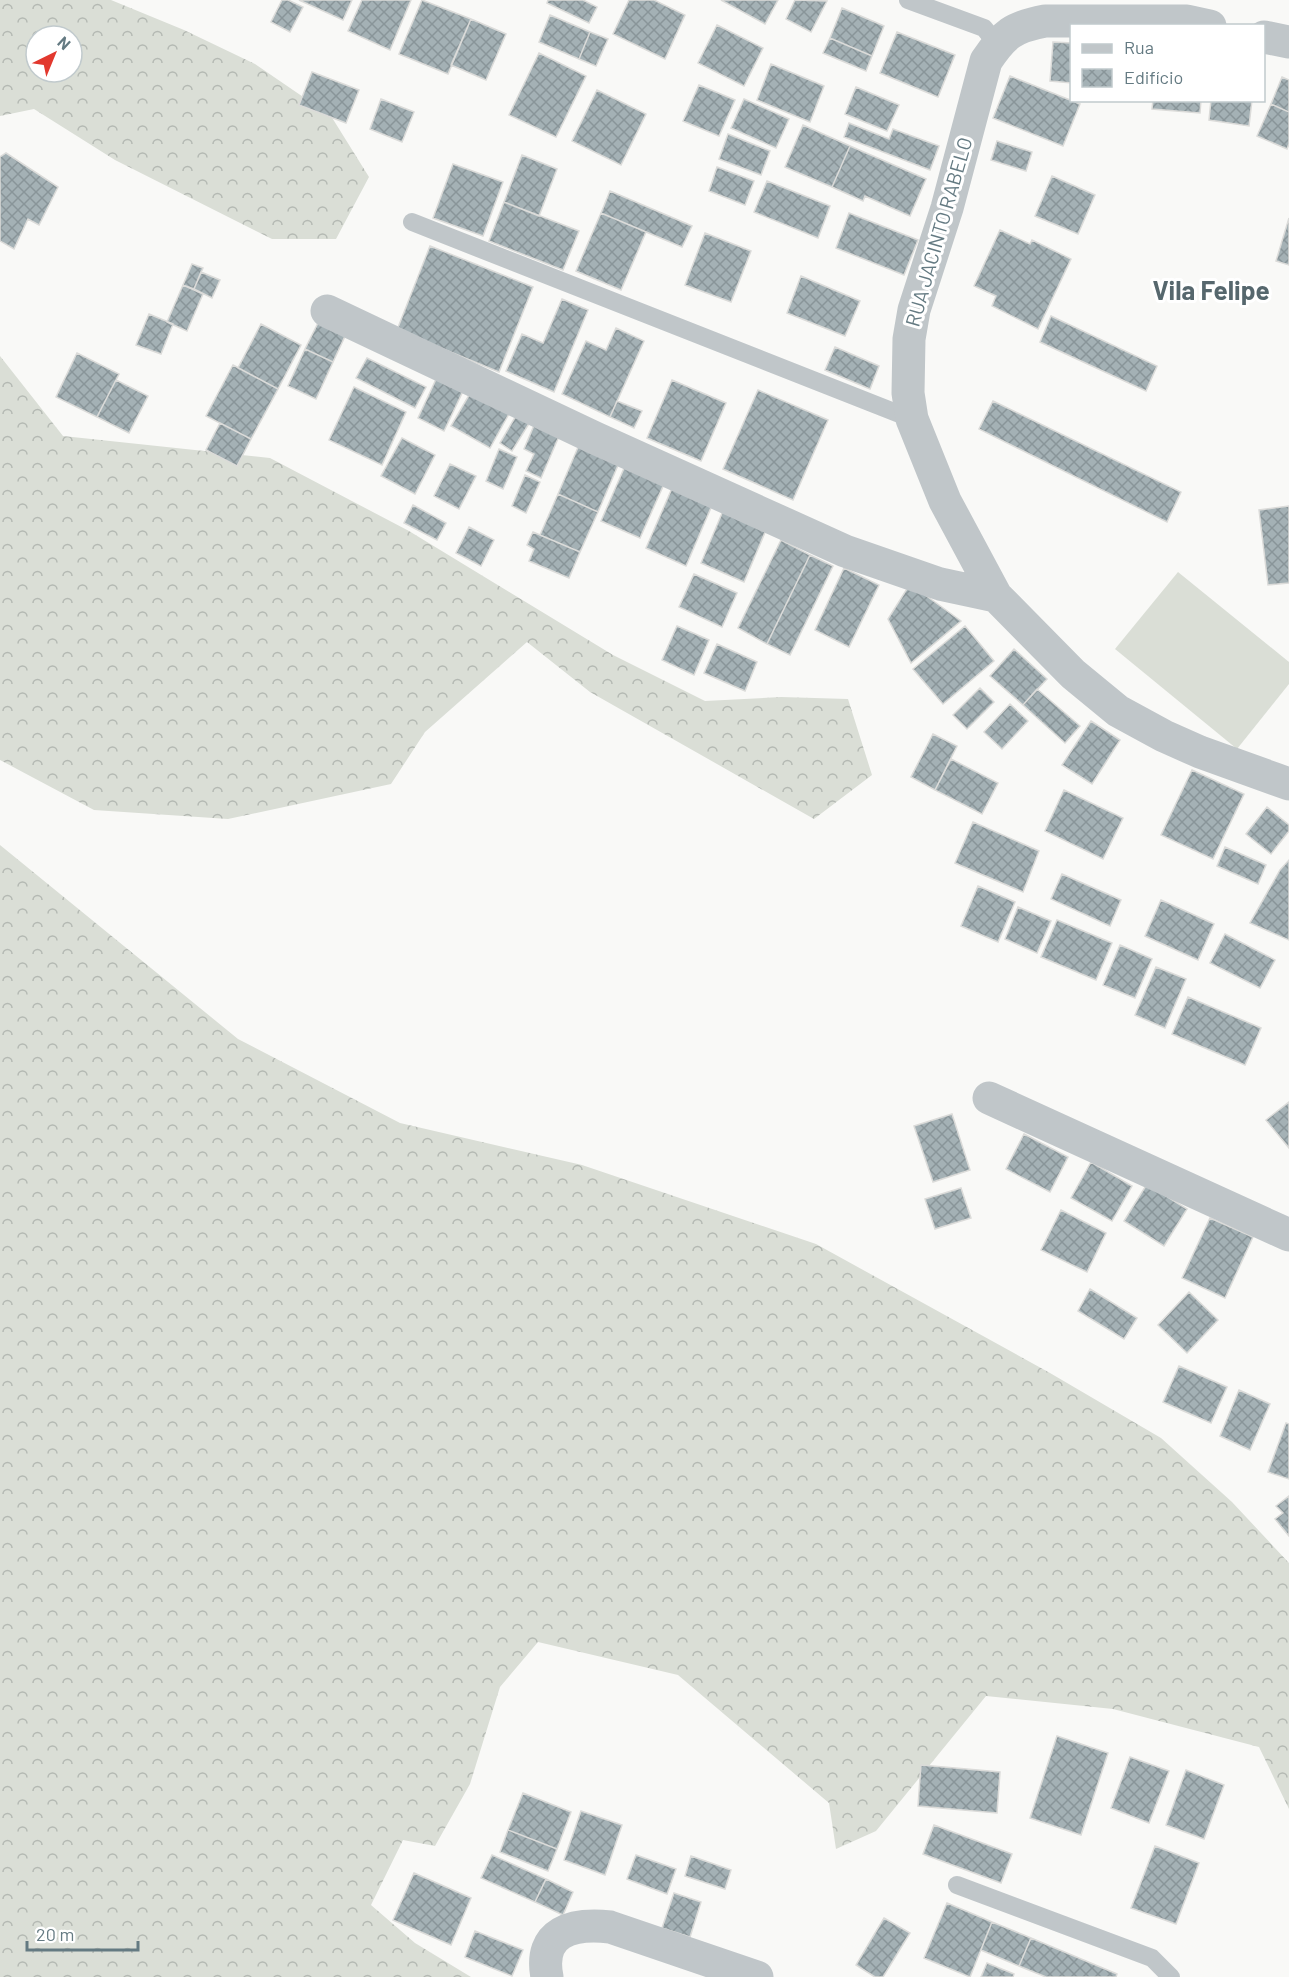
<svg xmlns="http://www.w3.org/2000/svg" width="1289" height="1977" viewBox="0 0 1289 1977" font-family="Barlow,sans-serif">
<style>
.grass{fill:#daded6}
.forest{fill:url(#forest-crowns);fill-rule:evenodd}
.building{fill:url(#building-cross-hatch);stroke:#dbdbd9;stroke-width:1.5}
.lines{fill:none;stroke-linecap:round;stroke-linejoin:round}
.service{stroke:#c0c6c9;stroke-width:18}
.minor{stroke:#c0c6c9;stroke-width:33}
.labels{text-anchor:middle;stroke-width:6;stroke-linejoin:round;paint-order:stroke}
.street-label{font-size:20px;fill:#647a82;stroke:#fff}
.district-label{font-size:26px;font-weight:bold;fill:#56676d;stroke:#fff}
</style>
<defs>
<pattern id="forest-crowns" width="20" height="18" patternUnits="userSpaceOnUse" patternTransform="scale(1.5)"><rect width="20" height="18" fill="#daded6"/><path d="M2 6a3 3 0 1 1 6 0M12 15a3 3 0 1 1 6 0" fill="none" stroke="#b4b9b3"/></pattern>
<pattern id="building-cross-hatch" width="8" height="8" patternUnits="userSpaceOnUse" patternTransform="scale(1.5)"><rect width="8" height="8" fill="#a4b1b5"/><path d="M0 0l8 8M0 8l8-8" fill="none" stroke="#899599"/></pattern>
</defs>
<rect width="100%" height="100%" fill="#f9f9f7"/>
<path class="grass" d="M 1178,572 L 1289,662 L 1289,684 L 1237,749 L 1115,649 Z"/>
<path class="forest" d="M 0,0 L 111,0 L 184,30 L 255,64 L 331,116 L 369,177 L 336,239 L 272,239 L 115,160 L 34,109 L 0,116 ZM 36,36 L 72,36 L 72,72 L 36,72 Z
M 0,356 L 63,436 L 270,458 L 409,531 L 613,655 L 705,701 L 781,697 L 848,699 L 872,775 L 814,819 L 590,692 L 527,642 L 425,732 L 391,784 L 228,819 L 94,810 L 0,760 Z
M 0,845 L 238,1039 L 400,1123 L 582,1165 L 816,1244 L 1050,1373 L 1161,1438 L 1232,1502 L 1289,1563 L 1289,1809 L 1259,1747 L 1113,1709 L 986,1696 L 876,1831 L 836,1849 L 829,1803 L 678,1675 L 538,1642 L 500,1687 L 470,1784 L 435,1846 L 403,1840 L 371,1905 L 415,1943 L 471,1977 L 0,1977 Z"/>
<path class="building" d="M 282,0 L 288,0 L 303,7 L 290,32 L 271,22 Z
M 299,0 L 352,0 L 343,20 Z
M 362,0 L 411,0 L 390,50 L 348,31 Z
M 422,0 L 471,19 L 448,74 L 399,54 Z
M 548,0 L 583,0 L 597,7 L 589,23 L 547,3 Z
M 629,0 L 654,0 L 685,15 L 665,59 L 613,34 Z
M 721,0 L 778,0 L 765,24 Z
M 795,0 L 827,1 L 811,32 L 786,19 Z
M 842,8 L 884,26 L 872,56 L 830,38 Z
M 550,15 L 590,32 L 579,59 L 539,42 Z
M 471,19 L 506,34 L 486,80 L 451,65 Z
M 717,25 L 763,48 L 744,86 L 698,63 Z
M 590,32 L 608,39 L 596,66 L 579,59 Z
M 897,32 L 955,55 L 938,97 L 880,73 Z
M 830,38 L 872,56 L 866,71 L 823,53 Z
M 1053,42 L 1072,43 L 1072,83 L 1050,81 Z
M 539,53 L 586,76 L 556,137 L 509,115 Z
M 771,64 L 824,86 L 810,122 L 757,100 Z
M 312,72 L 359,90 L 346,123 L 299,105 Z
M 1010,76 L 1080,104 L 1063,146 L 993,118 Z
M 1282,77 L 1289,80 L 1289,112 L 1271,104 Z
M 699,85 L 735,100 L 719,136 L 683,121 Z
M 856,87 L 899,105 L 887,131 L 845,114 Z
M 597,90 L 646,114 L 621,165 L 572,141 Z
M 381,99 L 414,112 L 402,142 L 370,129 Z
M 744,99 L 789,119 L 776,148 L 731,128 Z
M 1153,100 L 1201,100 L 1200,113 L 1152,109 Z
M 1211,100 L 1252,100 L 1249,126 L 1209,120 Z
M 1271,104 L 1289,112 L 1289,144 L 1287,149 L 1257,136 Z
M 849,123 L 889,139 L 893,129 L 939,146 L 930,170 L 844,137 Z
M 803,125 L 850,146 L 832,187 L 785,167 Z
M 728,134 L 770,151 L 761,175 L 719,159 Z
M 997,141 L 1032,152 L 1026,171 L 991,160 Z
M 850,146 L 926,179 L 910,216 L 865,196 L 863,201 L 832,187 Z
M 6,153 L 58,187 L 39,225 L 28,219 L 14,249 L 0,241 L 0,157 Z
M 522,155 L 557,169 L 539,216 L 504,202 Z
M 453,164 L 503,182 L 483,236 L 433,218 Z
M 717,167 L 754,181 L 745,205 L 709,191 Z
M 1052,176 L 1095,195 L 1078,234 L 1035,216 Z
M 767,181 L 830,206 L 818,238 L 754,212 Z
M 610,191 L 692,226 L 682,247 L 601,213 Z
M 504,202 L 579,231 L 563,270 L 489,241 Z
M 601,213 L 646,232 L 621,290 L 576,271 Z
M 849,213 L 918,240 L 904,275 L 836,248 Z
M 1289,218 L 1289,265 L 1276,261 Z
M 1000,230 L 1030,244 L 1032,240 L 1071,259 L 1038,329 L 992,306 L 996,296 L 974,286 Z
M 705,233 L 751,251 L 731,302 L 685,285 Z
M 430,246 L 533,287 L 499,372 L 397,330 Z
M 192,264 L 203,268 L 194,289 L 183,285 Z
M 201,272 L 220,280 L 212,298 L 194,289 Z
M 801,276 L 860,301 L 845,336 L 787,313 Z
M 183,285 L 203,294 L 187,331 L 167,322 Z
M 562,299 L 588,310 L 554,392 L 506,371 L 522,334 L 543,343 Z
M 149,314 L 173,324 L 161,354 L 136,345 Z
M 1051,316 L 1157,366 L 1146,391 L 1040,342 Z
M 319,321 L 346,334 L 333,362 L 305,349 Z
M 261,324 L 301,345 L 278,389 L 238,368 Z
M 616,328 L 644,341 L 610,417 L 562,394 L 586,341 L 606,350 Z
M 835,347 L 879,366 L 870,389 L 825,370 Z
M 305,349 L 333,362 L 316,399 L 288,386 Z
M 77,353 L 119,374 L 97,417 L 56,397 Z
M 367,358 L 426,387 L 415,408 L 356,378 Z
M 233,365 L 278,389 L 251,439 L 206,416 Z
M 438,375 L 464,389 L 444,431 L 418,418 Z
M 116,380 L 148,396 L 129,433 L 97,417 Z
M 672,380 L 726,403 L 701,461 L 647,438 Z
M 354,387 L 406,412 L 382,465 L 329,440 Z
M 472,390 L 510,412 L 490,448 L 451,426 Z
M 758,390 L 828,420 L 793,500 L 723,469 Z
M 617,401 L 642,411 L 634,428 L 610,417 Z
M 993,401 L 1181,492 L 1167,522 L 979,429 Z
M 517,414 L 530,422 L 512,451 L 500,443 Z
M 220,423 L 251,439 L 237,466 L 206,450 Z
M 535,423 L 560,434 L 541,478 L 526,471 L 534,454 L 524,449 Z
M 402,438 L 435,455 L 415,494 L 381,476 Z
M 579,445 L 619,463 L 598,512 L 558,494 Z
M 499,449 L 517,457 L 503,489 L 486,481 Z
M 450,464 L 476,476 L 459,509 L 434,496 Z
M 625,466 L 664,484 L 640,538 L 601,521 Z
M 525,475 L 540,482 L 526,513 L 512,506 Z
M 673,486 L 713,503 L 686,566 L 646,548 Z
M 558,494 L 598,512 L 580,552 L 540,535 Z
M 413,505 L 446,523 L 437,540 L 404,523 Z
M 1289,506 L 1289,583 L 1268,585 L 1259,510 Z
M 723,511 L 766,530 L 744,582 L 701,563 Z
M 469,527 L 494,540 L 481,566 L 456,553 Z
M 533,532 L 580,552 L 569,578 L 529,561 L 534,549 L 527,545 Z
M 781,540 L 810,555 L 767,644 L 738,628 Z
M 810,555 L 833,566 L 790,655 L 767,644 Z
M 844,568 L 879,585 L 849,647 L 815,630 Z
M 694,574 L 737,593 L 722,627 L 679,607 Z
M 910,584 L 961,621 L 911,663 L 888,619 Z
M 677,626 L 709,640 L 694,675 L 662,660 Z
M 965,626 L 994,661 L 943,704 L 913,669 Z
M 717,644 L 757,662 L 745,691 L 704,673 Z
M 1014,649 L 1047,679 L 1023,705 L 990,676 Z
M 980,688 L 994,702 L 967,729 L 953,715 Z
M 1037,689 L 1080,726 L 1065,743 L 1023,705 Z
M 1010,704 L 1028,721 L 1002,749 L 984,732 Z
M 1091,721 L 1120,740 L 1092,784 L 1062,765 Z
M 933,734 L 957,746 L 935,790 L 911,777 Z
M 951,759 L 998,783 L 982,814 L 935,790 Z
M 1192,770 L 1244,794 L 1213,859 L 1161,835 Z
M 1064,790 L 1123,818 L 1103,859 L 1045,831 Z
M 1267,807 L 1289,825 L 1289,831 L 1271,854 L 1246,834 Z
M 973,822 L 1039,851 L 1023,892 L 955,863 Z
M 1225,847 L 1266,865 L 1258,884 L 1217,866 Z
M 1289,860 L 1289,940 L 1250,923 L 1280,870 Z
M 1062,874 L 1121,900 L 1110,926 L 1051,899 Z
M 978,886 L 1015,902 L 998,942 L 961,926 Z
M 1161,900 L 1214,924 L 1198,960 L 1145,936 Z
M 1018,907 L 1051,921 L 1037,953 L 1005,939 Z
M 1057,920 L 1112,943 L 1096,980 L 1041,957 Z
M 1225,934 L 1275,960 L 1260,988 L 1210,963 Z
M 1120,945 L 1152,959 L 1135,998 L 1103,985 Z
M 1156,967 L 1186,979 L 1165,1028 L 1135,1015 Z
M 1188,997 L 1261,1028 L 1245,1065 L 1172,1034 Z
M 1289,1102 L 1289,1148 L 1266,1120 Z
M 952,1114 L 970,1170 L 933,1182 L 914,1126 Z
M 1024,1134 L 1068,1157 L 1050,1192 L 1006,1169 Z
M 1091,1162 L 1132,1186 L 1112,1221 L 1071,1198 Z
M 1147,1184 L 1187,1209 L 1164,1246 L 1124,1221 Z
M 961,1188 L 971,1218 L 935,1229 L 925,1199 Z
M 1061,1210 L 1106,1233 L 1087,1272 L 1041,1250 Z
M 1210,1218 L 1253,1237 L 1225,1298 L 1182,1278 Z
M 1090,1289 L 1137,1318 L 1124,1339 L 1078,1311 Z
M 1189,1292 L 1218,1320 L 1187,1353 L 1158,1325 Z
M 1179,1366 L 1227,1387 L 1211,1423 L 1163,1402 Z
M 1239,1390 L 1270,1404 L 1250,1450 L 1220,1436 Z
M 1286,1423 L 1289,1424 L 1289,1479 L 1268,1472 Z
M 1289,1496 L 1289,1536 L 1275,1519 L 1283,1513 L 1276,1506 Z
M 1057,1736 L 1108,1753 L 1081,1835 L 1030,1818 Z
M 1130,1757 L 1169,1771 L 1149,1823 L 1111,1808 Z
M 921,1765 L 1000,1772 L 997,1813 L 918,1806 Z
M 1186,1770 L 1224,1785 L 1204,1839 L 1166,1825 Z
M 523,1793 L 571,1812 L 557,1849 L 508,1830 Z
M 581,1811 L 622,1825 L 605,1875 L 564,1860 Z
M 934,1825 L 1012,1854 L 1001,1883 L 923,1854 Z
M 508,1830 L 557,1849 L 548,1871 L 500,1852 Z
M 1155,1846 L 1199,1863 L 1176,1924 L 1131,1908 Z
M 492,1855 L 546,1879 L 535,1902 L 481,1878 Z
M 636,1855 L 676,1869 L 667,1894 L 627,1879 Z
M 691,1856 L 731,1870 L 725,1889 L 685,1876 Z
M 414,1873 L 471,1898 L 451,1945 L 393,1920 Z
M 546,1879 L 573,1892 L 563,1915 L 535,1902 Z
M 674,1893 L 701,1902 L 690,1937 L 662,1928 Z
M 947,1903 L 992,1922 L 970,1977 L 924,1958 Z
M 884,1918 L 910,1933 L 883,1977 L 875,1977 L 856,1965 Z
M 992,1922 L 1031,1938 L 1019,1966 L 981,1950 Z
M 475,1931 L 523,1950 L 512,1976 L 465,1957 Z
M 1031,1938 L 1117,1974 L 1116,1977 L 1046,1977 L 1019,1966 Z
M 987,1963 L 1014,1974 L 1013,1977 L 981,1977 Z"/>
<g class="lines">
<path class="service" d="M 908,0 L 984,28 L 997,44
M 412,222 L 912,419
M 957,1885 L 1152,1958 L 1171,1977"/>
<path class="minor" d="M 1210,26 L 1187,21 L 1045,21 C 1013,27 1004,34 986,61 L 947,208 L 914,310 L 909,339 L 908,393 L 912,419 L 945,501 L 996,596 L 1073,674 L 1118,711 L 1164,736 L 1200,752 L 1289,784
M 1264,37 L 1289,42
M 327,311 L 595,438 L 845,551 L 940,584 L 996,596
M 989,1098 L 1289,1235
M 547,1977 C 538,1931 573,1923 610,1927 L 757,1977"/>
</g>
<g class="labels">
<g class="street-label">
<text transform="translate(939 232) rotate(-74)" y="7">RUA JACINTO RABELO</text>
</g>
<g class="district-label">
<text x="1211" y="300">Vila Felipe</text>
</g>
</g>
<rect x="1070" y="24" width="195" height="78" fill="#ffffff" stroke="#c1cacd" stroke-width="1.5"/>
<rect x="1082" y="44" width="30" height="9" fill="#c0c6c9" stroke="#c1cacd" stroke-width="1.5"/>
<text x="1124" y="54" font-size="18" fill="#647a82">Rua</text>
<rect x="1082" y="69" width="30" height="18" fill="url(#building-cross-hatch)" stroke="#c1cacd" stroke-width="1.5"/>
<text x="1124" y="84" font-size="18" fill="#647a82">Edifício</text>
<g transform="translate(54 54) rotate(43)"><circle r="28" fill="#ffffff" stroke="#c1cacd" stroke-width="1.5"/>
<path d="M0-4.5L10 22L0 15L-10 22Z" fill="#e2382e"/>
<text y="-9" font-size="16" font-weight="bold" text-anchor="middle" fill="#647a82">N</text>
</g>
<path d="M27 1941v9h111v-9" fill="none" stroke="#647a82" stroke-width="3"/>
<text x="36" y="1941" font-size="18" fill="#647a82" stroke="#ffffff" stroke-width="4.5" paint-order="stroke">20 m</text>
</svg>
